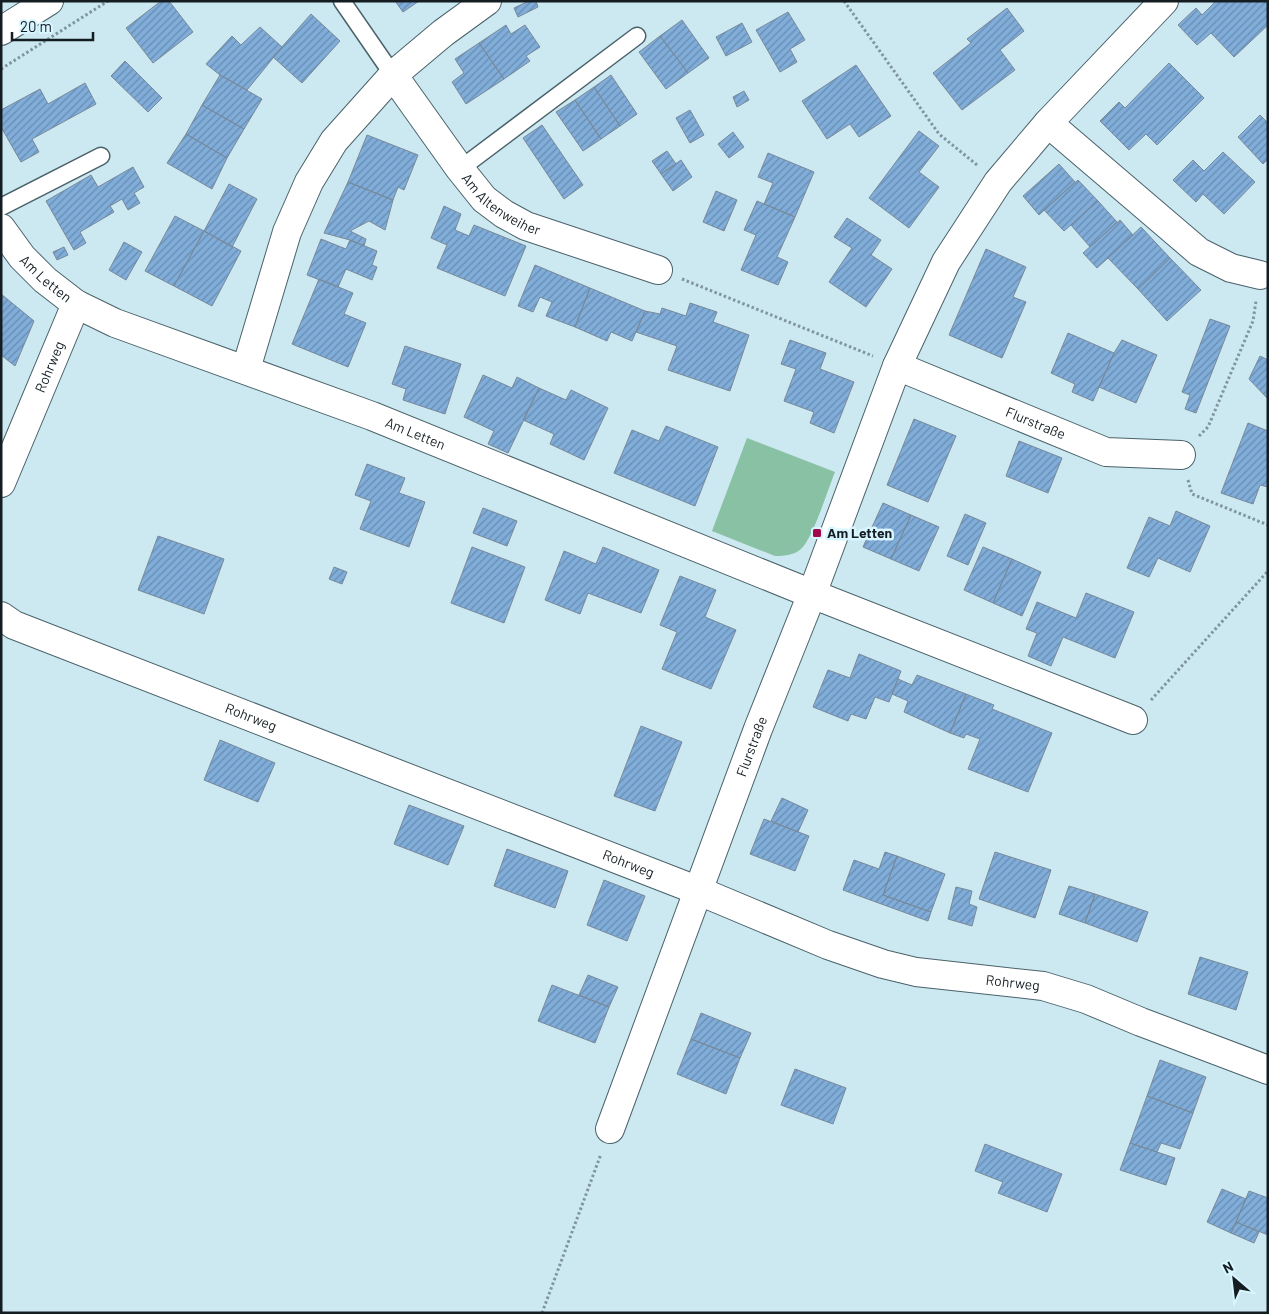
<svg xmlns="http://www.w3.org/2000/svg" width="1269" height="1314" viewBox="0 0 1269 1314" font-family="Barlow,sans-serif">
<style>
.green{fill:#88c1a3}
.building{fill:url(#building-hatch);stroke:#788999}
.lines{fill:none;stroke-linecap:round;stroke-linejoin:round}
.lane-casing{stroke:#4a626a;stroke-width:19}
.street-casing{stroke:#4a626a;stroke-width:30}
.path{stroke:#80959c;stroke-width:3;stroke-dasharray:2.5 2.5;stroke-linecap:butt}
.lane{stroke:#fff;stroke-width:16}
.street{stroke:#fff;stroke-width:28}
.poi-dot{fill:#a1084a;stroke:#d9f5ff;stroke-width:2}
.labels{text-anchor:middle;stroke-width:5;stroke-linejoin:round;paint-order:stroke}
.street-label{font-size:14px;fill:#141e22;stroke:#d9f5ff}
.poi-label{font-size:14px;font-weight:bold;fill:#141e22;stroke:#d9f5ff;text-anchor:start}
</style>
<defs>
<pattern id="building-hatch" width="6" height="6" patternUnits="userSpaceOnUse" patternTransform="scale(1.25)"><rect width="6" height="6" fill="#80add9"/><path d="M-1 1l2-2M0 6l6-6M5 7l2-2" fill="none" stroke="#688cb0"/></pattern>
</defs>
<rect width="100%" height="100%" fill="#cce8f1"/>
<path class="green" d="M 747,438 L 835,472 C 828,489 813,538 801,549 C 794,555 785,556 775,556 L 712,531 Z"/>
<path class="building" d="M 161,1 L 169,1 L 193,32 L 153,63 L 126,28 Z
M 395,1 L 419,1 L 403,12 Z
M 529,1 L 536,1 L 538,7 L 518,17 L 514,8 Z
M 1216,1 L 1268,1 L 1268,25 L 1234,57 L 1211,33 L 1197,45 L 1178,25 L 1196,8 L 1202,15 Z
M 1007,8 L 1024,31 L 1000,50 L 1015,70 L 962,110 L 933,73 L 971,43 L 967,39 Z
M 788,12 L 805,40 L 790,49 L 797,62 L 780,72 L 756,30 Z
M 311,14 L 340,41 L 302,83 L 273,57 Z
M 682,20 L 709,58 L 688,73 L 660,36 Z
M 742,23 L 752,42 L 726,56 L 716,37 Z
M 506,25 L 511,34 L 525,25 L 540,47 L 526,56 L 530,61 L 504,79 L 479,43 Z
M 260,27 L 282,47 L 247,90 L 220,75 L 206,64 L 232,36 L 241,45 Z
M 660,36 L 688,73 L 666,89 L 639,52 Z
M 479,43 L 504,79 L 466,104 L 452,82 L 464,73 L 455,59 Z
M 125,61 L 162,98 L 148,112 L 111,76 Z
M 1169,63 L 1204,98 L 1157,145 L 1146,134 L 1129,150 L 1100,121 L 1119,102 L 1125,108 Z
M 856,65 L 891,116 L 859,137 L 850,124 L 827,139 L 802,101 Z
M 220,75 L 262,99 L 244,129 L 202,105 Z
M 611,75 L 637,114 L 620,126 L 594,87 Z
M 85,83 L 96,104 L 32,139 L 39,152 L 21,162 L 1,127 L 1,110 L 40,89 L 48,104 Z
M 594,87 L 620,126 L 601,139 L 575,100 Z
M 744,91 L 749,100 L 737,107 L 733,97 Z
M 575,100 L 601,139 L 583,151 L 556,112 Z
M 202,105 L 244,129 L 227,158 L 186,134 Z
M 690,110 L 704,135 L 690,143 L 676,118 Z
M 1260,115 L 1267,122 L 1268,121 L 1268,159 L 1263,164 L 1238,137 Z
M 542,125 L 583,185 L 564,199 L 523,138 Z
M 919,131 L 939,146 L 919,172 L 939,187 L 909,228 L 869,198 Z
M 733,132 L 744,147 L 729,158 L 718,144 Z
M 186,134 L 227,158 L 212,189 L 167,163 Z
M 367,135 L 418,155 L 404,190 L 398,187 L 393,200 L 348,182 Z
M 667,151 L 676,164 L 661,174 L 652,161 Z
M 1223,152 L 1255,182 L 1224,214 L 1203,194 L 1196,202 L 1173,180 L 1193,160 L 1204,171 Z
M 768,153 L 814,172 L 795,217 L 764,204 L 773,183 L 758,177 Z
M 681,160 L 692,177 L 673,191 L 661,174 Z
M 1059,164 L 1075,182 L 1039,215 L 1023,196 Z
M 133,167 L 144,187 L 134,193 L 140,203 L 128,210 L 122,199 L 110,206 L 114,212 L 80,232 L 86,243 L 74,250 L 46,201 L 91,175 L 98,187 Z
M 1078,180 L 1098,201 L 1064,231 L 1044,210 Z
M 348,182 L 393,200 L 385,230 L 369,221 L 350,231 L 366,239 L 364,246 L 350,240 L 324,233 Z
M 229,184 L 257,199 L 232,247 L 204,231 Z
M 716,191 L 737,200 L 724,231 L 703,222 Z
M 757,201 L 795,217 L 777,257 L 788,262 L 778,285 L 741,270 L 756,235 L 744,230 Z
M 1098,201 L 1117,222 L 1090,247 L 1071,225 Z
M 444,206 L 461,214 L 455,230 L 469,236 L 474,225 L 526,246 L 505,296 L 437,268 L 447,245 L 431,238 Z
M 175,216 L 204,231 L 174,286 L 145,271 Z
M 847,218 L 881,240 L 871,255 L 892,269 L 866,307 L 829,282 L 852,248 L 834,237 Z
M 1120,220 L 1133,235 L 1097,268 L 1083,253 Z
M 1141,227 L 1170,258 L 1138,289 L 1108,258 Z
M 204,231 L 241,251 L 212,306 L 174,286 Z
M 321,239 L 346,249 L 350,240 L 377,251 L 372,265 L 377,267 L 372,280 L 346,269 L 338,287 L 307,275 Z
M 124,242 L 142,252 L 126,280 L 109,270 Z
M 64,247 L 68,255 L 57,260 L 53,252 Z
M 986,249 L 1026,267 L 1013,297 L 1026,302 L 1002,358 L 949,335 Z
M 1170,258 L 1201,290 L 1167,321 L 1138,289 Z
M 535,265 L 590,288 L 575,327 L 546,316 L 552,302 L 540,297 L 533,312 L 518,306 Z
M 319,279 L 353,293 L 344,314 L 366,323 L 348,367 L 292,344 Z
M 590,288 L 645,311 L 632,341 L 611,332 L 607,341 L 575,327 Z
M 1,294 L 34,321 L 15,366 L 1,355 Z
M 690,303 L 717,312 L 713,322 L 749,335 L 730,391 L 668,370 L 677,346 L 636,332 L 645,311 L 660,314 L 662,308 L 686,316 Z
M 1210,319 L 1230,326 L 1196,413 L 1185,409 L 1190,395 L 1182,392 Z
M 1068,333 L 1114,353 L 1093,401 L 1072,392 L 1075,384 L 1051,373 Z
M 790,340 L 826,353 L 820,369 L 854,382 L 834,433 L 810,423 L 814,412 L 784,401 L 796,369 L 781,364 Z
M 1122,340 L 1157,355 L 1136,403 L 1099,387 L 1114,353 Z
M 405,346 L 461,364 L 445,414 L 403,400 L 406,389 L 392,384 Z
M 1260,356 L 1268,360 L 1267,398 L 1249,379 Z
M 483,375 L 512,388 L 517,377 L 539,388 L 508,453 L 488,444 L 494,431 L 464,417 Z
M 539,388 L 566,400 L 571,390 L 608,408 L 584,460 L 550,444 L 554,434 L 523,420 Z
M 914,419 L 956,436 L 928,502 L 887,485 Z
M 1248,423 L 1268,431 L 1268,487 L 1260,485 L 1253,504 L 1221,493 Z
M 666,426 L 718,447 L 695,506 L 614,473 L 632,430 L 659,441 Z
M 1019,441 L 1062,458 L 1048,493 L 1006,476 Z
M 367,464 L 405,478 L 399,493 L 425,502 L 409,547 L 360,529 L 371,501 L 355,495 Z
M 883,503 L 911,515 L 891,559 L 863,547 Z
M 483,508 L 517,521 L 507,546 L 473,533 Z
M 1176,511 L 1210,526 L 1190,572 L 1158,558 L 1149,577 L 1127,568 L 1149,517 L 1170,526 Z
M 965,514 L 986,523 L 968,565 L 947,556 Z
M 911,515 L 939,527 L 919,571 L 891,559 Z
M 158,536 L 224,559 L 204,614 L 138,590 Z
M 472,547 L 525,567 L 504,623 L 451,603 Z
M 603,547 L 659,570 L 641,613 L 588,593 L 580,614 L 545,600 L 564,551 L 596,564 Z
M 983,547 L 1012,559 L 993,603 L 964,590 Z
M 1012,559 L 1041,572 L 1022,616 L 993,603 Z
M 334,567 L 347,572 L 342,584 L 329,579 Z
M 680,576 L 716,590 L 705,617 L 736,630 L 711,689 L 662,669 L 677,632 L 660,625 Z
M 1086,593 L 1134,612 L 1115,658 L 1063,637 L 1051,666 L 1028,656 L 1037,633 L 1026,629 L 1037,602 L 1076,618 Z
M 859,654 L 901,671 L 889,702 L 875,697 L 866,719 L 851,714 L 848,721 L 813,707 L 828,670 L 850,678 Z
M 917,675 L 966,694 L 950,733 L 904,712 L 908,701 L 892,694 L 898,679 L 912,685 Z
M 966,694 L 994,705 L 992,709 L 1052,733 L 1028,792 L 968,769 L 980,739 L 966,734 L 964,738 L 950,733 Z
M 641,726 L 682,742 L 655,811 L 614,796 Z
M 220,740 L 275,763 L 258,802 L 204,780 Z
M 782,798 L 808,810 L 798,832 L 771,821 Z
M 409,805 L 464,826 L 448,865 L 394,844 Z
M 764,819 L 809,836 L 795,871 L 750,854 Z
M 507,849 L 568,871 L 555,908 L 494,886 Z
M 885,852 L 897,856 L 883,895 L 931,912 L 928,921 L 843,890 L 854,860 L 879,869 Z
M 995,852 L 1051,870 L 1035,918 L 979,899 Z
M 897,856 L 945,874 L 931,912 L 883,895 Z
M 604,880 L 645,896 L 627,941 L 587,925 Z
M 1069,886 L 1095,894 L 1085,923 L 1059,914 Z
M 956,887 L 972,891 L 969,904 L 977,907 L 972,926 L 948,919 Z
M 1095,894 L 1148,912 L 1137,942 L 1085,923 Z
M 1200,957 L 1248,972 L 1236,1010 L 1188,994 Z
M 588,975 L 618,987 L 609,1007 L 579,995 Z
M 552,985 L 609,1007 L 595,1043 L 538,1021 Z
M 701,1013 L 751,1033 L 740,1058 L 691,1039 Z
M 691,1039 L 740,1058 L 726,1094 L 677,1074 Z
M 1160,1060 L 1206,1077 L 1193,1113 L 1147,1096 Z
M 795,1069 L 846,1088 L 833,1124 L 781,1105 Z
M 1147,1096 L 1193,1113 L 1180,1149 L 1161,1143 L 1157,1152 L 1130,1143 Z
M 1130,1143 L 1175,1158 L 1166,1185 L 1120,1170 Z
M 985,1144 L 1062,1174 L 1047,1212 L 998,1193 L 1003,1182 L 975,1171 Z
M 1222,1189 L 1246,1199 L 1231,1233 L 1207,1222 Z
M 1249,1191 L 1268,1198 L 1268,1235 L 1236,1222 Z
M 1236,1222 L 1259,1232 L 1254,1243 L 1231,1233 Z"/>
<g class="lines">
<g class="lane-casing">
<path id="lane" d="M 342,1 L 393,75
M 460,169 L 637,36
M 1,207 L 101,156"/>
</g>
<g class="street-casing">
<g id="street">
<path d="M 1,31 L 49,1"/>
<path id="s1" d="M 393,75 L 460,169 L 484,199 L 504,214 L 526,226 L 658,270"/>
<path d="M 1048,123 L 1199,252 L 1231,268 L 1260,275"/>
<path id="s2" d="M 1,228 L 22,257 L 45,280 L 76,304 L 115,323 L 372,416 L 812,594 L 1133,720"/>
<path id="s3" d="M 897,366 L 1106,452 L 1181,455"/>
<path d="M 246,369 L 287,232 L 309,182 L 334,141 L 393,75 L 443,33 L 487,1"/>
<path id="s4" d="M 1,483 L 76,304"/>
<path id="s5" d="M 1,616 L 14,625 L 699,891 L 828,945 L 883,964 L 916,972 L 1043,986 L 1086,999 L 1141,1022 L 1268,1070"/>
<path id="s6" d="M 610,1129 L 758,729 L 812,594 L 897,366 L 946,262 L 998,182 L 1048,123 L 1164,1"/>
</g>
</g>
<path class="path" d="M 844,1 L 939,134 L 977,165
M 1,69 L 108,1
M 682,279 L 873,356
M 1199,436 L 1208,427 L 1253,321 L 1256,301
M 1188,480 L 1192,494 L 1268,525
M 1151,700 L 1268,571
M 542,1313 L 601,1154"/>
<use href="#lane" class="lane"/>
<use href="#street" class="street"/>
</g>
<rect class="poi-dot" x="812" y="528" width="10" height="10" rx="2.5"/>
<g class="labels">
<g class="street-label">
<text dy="5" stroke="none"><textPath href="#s1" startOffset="171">Am Altenweiher</textPath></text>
<text dy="5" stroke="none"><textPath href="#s2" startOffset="68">Am Letten</textPath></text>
<text dy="5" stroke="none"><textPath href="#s4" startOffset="126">Rohrweg</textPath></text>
<text dy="5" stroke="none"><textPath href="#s3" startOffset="150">Flurstraße</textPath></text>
<text dy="5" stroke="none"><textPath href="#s2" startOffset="471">Am Letten</textPath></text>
<text dy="5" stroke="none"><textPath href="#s5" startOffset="270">Rohrweg</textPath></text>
<text dy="5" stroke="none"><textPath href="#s6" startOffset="408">Flurstraße</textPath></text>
<text dy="5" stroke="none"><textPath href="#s5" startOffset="675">Rohrweg</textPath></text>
<text dy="5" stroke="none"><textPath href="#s5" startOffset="1080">Rohrweg</textPath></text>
</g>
<g class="poi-label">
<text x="827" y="538">Am Letten</text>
</g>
</g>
<rect width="1269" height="1314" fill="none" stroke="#141e22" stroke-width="5"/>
<g transform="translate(1234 1279) rotate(332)" stroke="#d9f5ff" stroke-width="4" paint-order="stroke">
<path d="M0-4L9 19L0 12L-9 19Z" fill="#141e22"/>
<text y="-8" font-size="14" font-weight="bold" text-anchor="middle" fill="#141e22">N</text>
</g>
<path d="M12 32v8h81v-8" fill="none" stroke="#141e22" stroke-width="2.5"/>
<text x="20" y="32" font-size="15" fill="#141e22" stroke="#d9f5ff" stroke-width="4" paint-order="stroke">20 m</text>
</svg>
